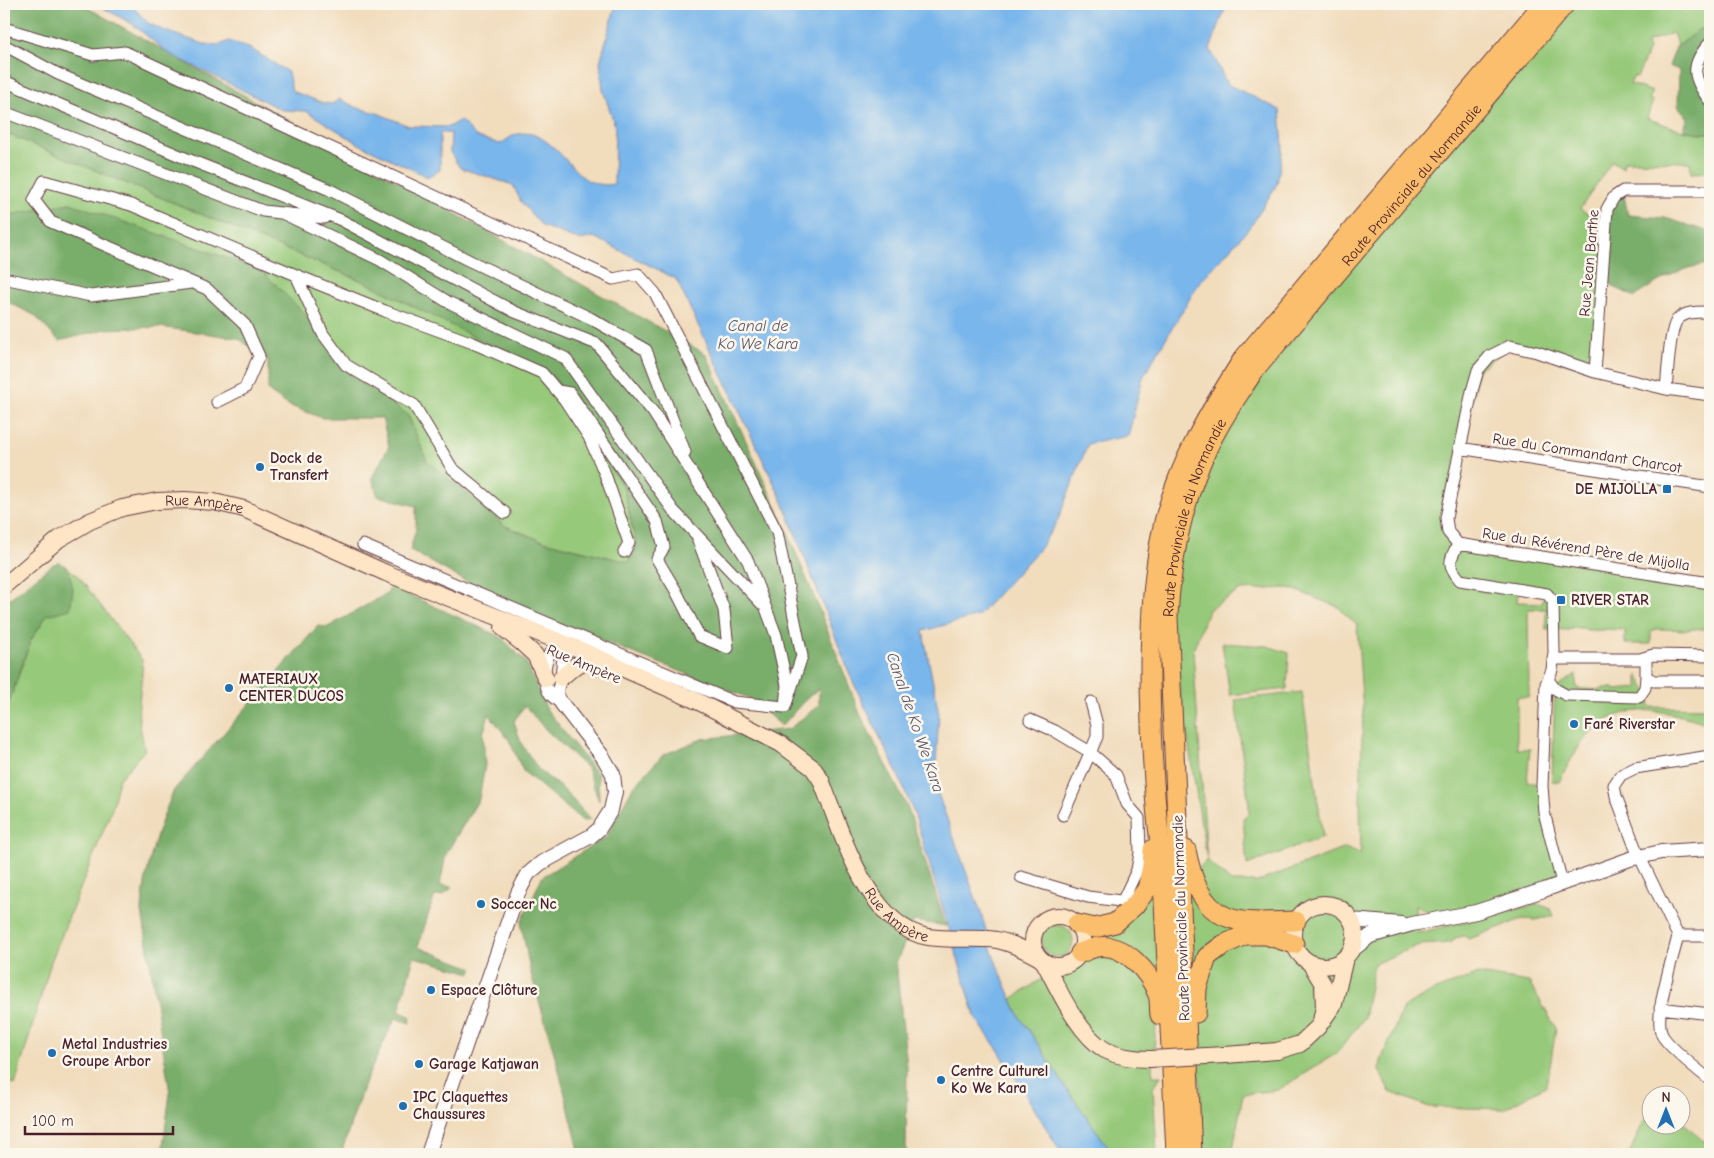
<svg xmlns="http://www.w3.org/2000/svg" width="1714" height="1158" viewBox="0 0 1714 1158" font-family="'Comic Neue',sans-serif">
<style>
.green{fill:#97c97a;stroke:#707452;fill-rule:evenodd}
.forest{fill:#79ad6a;stroke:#62664a}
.water{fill:#79b6eb;stroke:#626a8b}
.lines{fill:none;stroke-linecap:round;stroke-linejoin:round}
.minor-casing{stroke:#633b41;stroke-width:13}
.tertiary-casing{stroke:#633b41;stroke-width:16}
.secondary-casing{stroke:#633b41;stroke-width:18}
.trunk-casing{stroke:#633b41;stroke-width:21}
.minor{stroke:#fff;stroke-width:11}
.tertiary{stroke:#fff;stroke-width:14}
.secondary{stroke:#fde5c5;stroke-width:16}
.trunk{stroke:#fabe6d;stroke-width:19}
.secondary-bridge-casing{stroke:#633b41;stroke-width:18;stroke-linecap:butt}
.secondary-bridge{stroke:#fde5c5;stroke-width:16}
.poi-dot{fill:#1f6fb2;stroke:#fbf7ec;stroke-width:2}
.labels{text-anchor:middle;stroke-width:5;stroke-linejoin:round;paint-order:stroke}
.street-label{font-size:15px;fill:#4a1f2b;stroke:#fbf7ec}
.poi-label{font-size:15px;font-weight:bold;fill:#4a1f2b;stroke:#fbf7ec;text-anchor:start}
.water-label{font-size:16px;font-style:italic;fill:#5a546e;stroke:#fbf7ec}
</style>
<rect width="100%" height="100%" fill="#fbf7ec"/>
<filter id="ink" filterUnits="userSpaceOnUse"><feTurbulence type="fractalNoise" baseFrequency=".02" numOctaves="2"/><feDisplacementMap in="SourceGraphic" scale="10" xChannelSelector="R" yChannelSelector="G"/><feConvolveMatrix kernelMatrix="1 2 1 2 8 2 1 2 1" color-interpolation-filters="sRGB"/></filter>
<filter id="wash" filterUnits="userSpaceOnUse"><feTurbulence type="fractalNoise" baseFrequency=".0096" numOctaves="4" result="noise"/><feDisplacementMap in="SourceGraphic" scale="20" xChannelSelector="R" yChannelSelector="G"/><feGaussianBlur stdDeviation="1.12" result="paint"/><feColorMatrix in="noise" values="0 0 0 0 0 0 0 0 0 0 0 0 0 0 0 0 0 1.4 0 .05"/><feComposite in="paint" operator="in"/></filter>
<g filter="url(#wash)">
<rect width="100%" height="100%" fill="#f1dcbc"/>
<path class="green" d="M 1565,4 L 1710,4 L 1710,26 L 1698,30 L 1682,43 L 1677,45 L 1673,33 L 1647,42 L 1649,49 L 1637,78 L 1634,76 L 1630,84 L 1653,92 L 1649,99 L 1653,101 L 1647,118 C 1668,126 1688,134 1710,133 L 1710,172 L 1691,173 L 1690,162 L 1624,161 L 1623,168 L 1612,161 L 1580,209 L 1606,225 L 1595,372 L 1510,346 L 1478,370 L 1446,518 L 1458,544 L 1710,583 L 1710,631 L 1707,631 L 1707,629 L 1691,629 L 1690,630 L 1655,629 L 1655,630 L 1651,631 L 1651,644 L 1625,644 L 1625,630 L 1604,629 L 1604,630 L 1586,630 L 1585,628 L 1569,628 L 1569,630 L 1546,629 L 1546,609 L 1528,609 L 1529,697 L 1517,697 L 1517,749 L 1530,749 L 1527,781 L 1542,786 L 1561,878 L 1447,918 L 1415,906 L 1418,933 L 1538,904 L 1551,909 L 1554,916 L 1535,920 L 1522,919 L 1469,939 L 1464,936 L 1455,938 L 1451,943 L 1419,945 L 1374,964 L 1364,1018 L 1337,1053 L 1278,1090 L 1243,1094 L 1232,1154 L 1204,1154 L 1201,1096 L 1184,882 L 1207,860 L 1168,617 L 1170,582 L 1225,416 ZM 1290,588 L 1338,607 L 1357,625 L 1363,711 L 1360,802 L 1361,854 L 1345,848 L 1257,882 L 1231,882 L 1207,860 L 1193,651 L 1208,610 L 1241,590 ZM 1518,590 L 1547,594 L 1541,603 L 1517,602 Z
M 10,135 L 367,283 L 554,377 L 624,489 L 637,549 L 628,562 L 540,540 L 505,526 L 427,461 L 408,415 L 354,378 L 307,316 L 70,203 L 10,215 L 4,213 L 4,146 Z
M 68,568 L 79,577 L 142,660 C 143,675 140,689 139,704 C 137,719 142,735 145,750 L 119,779 L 112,809 L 51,962 L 15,1085 L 10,1083 L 6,1088 L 4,1088 L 4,716 L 31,640 L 47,615 L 73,589 Z
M 1222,643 L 1267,646 L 1289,653 L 1287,689 L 1230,695 Z
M 1576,674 L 1576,688 L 1599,690 L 1600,688 L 1614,688 L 1615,690 L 1638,688 L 1638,675 L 1645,688 L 1650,693 L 1650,707 L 1708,708 L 1708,706 L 1710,706 L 1710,747 L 1709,724 C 1678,714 1642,703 1611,718 C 1607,720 1602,721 1598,725 C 1580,741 1570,761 1559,782 L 1552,781 L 1555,689 Z
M 1302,692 L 1323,837 L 1247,865 L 1243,818 L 1250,813 L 1235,700 Z
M 1156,870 L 1161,977 L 1152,1068 L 1153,1076 L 1161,1076 L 1153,1088 L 1157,1154 L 1113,1154 L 1065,1087 L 1029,1030 L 1019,1016 L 1012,999 L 1040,980 L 1106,944 L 1105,931 Z
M1041 941a16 16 0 1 1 32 0a16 16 0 1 1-32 0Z
M 1478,974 L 1529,982 L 1556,1028 L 1547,1085 L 1504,1109 L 1429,1107 L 1390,1092 L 1379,1070 L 1382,1058 L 1403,1008 L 1433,991 Z
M 1651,1105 L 1652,1126 L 1682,1126 L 1682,1121 L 1702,1140 L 1710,1143 L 1710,1154 L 1629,1154 Z"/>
<path class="forest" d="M 4,4 L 81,4 L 706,354 L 781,517 L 818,606 L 860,714 L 909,811 L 946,926 L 914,921 L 896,963 L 907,1067 L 906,1154 L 580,1154 L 557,1063 L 530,970 L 521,923 L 542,877 L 606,837 L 633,787 L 663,755 L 702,739 L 789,729 L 819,705 L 819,688 L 803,702 L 782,726 L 749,698 L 502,602 L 410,550 L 416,529 L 416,506 L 378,496 L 372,478 L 389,446 L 382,418 L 322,418 L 288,405 L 268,391 L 268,360 L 238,338 L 160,327 L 106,329 L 59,341 L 34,315 L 6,301 L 4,301 L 4,213 L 10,215 L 70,203 L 261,270 L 307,316 L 354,378 L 408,415 L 427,461 L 505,526 L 540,540 L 628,562 L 637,549 L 624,489 L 554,377 L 367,283 L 10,135 L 4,146 Z
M 1710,26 L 1710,43 L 1695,68 L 1710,101 L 1710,133 L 1700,133 L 1683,130 L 1688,118 L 1678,106 L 1679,70 L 1669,66 L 1677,45 L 1682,43 L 1698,30 Z
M 1623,191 L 1628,215 L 1665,218 L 1710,232 L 1710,264 C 1684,266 1656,281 1635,297 L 1614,287 L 1602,270 L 1607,209 Z
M 59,562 L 68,568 L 73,589 L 70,609 L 47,615 L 31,640 L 4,716 L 4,603 L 52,565 Z
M 390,586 L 501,637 L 526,662 L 547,710 L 598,775 L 599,801 L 587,768 L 545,729 L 525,706 L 514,721 L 521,743 L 538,769 L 566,792 L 590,819 L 583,821 L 523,771 L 509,740 L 489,714 L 483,734 L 485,765 L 479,799 L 446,854 L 440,885 L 453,887 L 443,895 L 434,897 L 418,947 L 473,968 L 471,973 L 414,957 L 399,1011 L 411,1017 L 410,1023 L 395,1018 L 363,1087 L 341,1154 L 162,1154 L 170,1093 L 142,911 C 144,871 158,827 174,790 L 318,626 L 328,627 L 388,593 Z"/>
<path class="water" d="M 96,4 L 130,4 L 148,23 L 165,31 L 204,44 L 220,45 L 229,41 L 251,49 L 288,72 L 292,91 L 323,103 L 332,104 L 339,99 L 358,108 L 377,113 L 409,126 L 449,127 L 460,120 L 477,137 L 500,144 C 506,141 512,135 518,134 C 545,127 566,164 584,178 C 593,184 604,186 614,184 L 615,126 L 603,90 L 600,62 L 616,4 L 1227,4 L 1210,49 L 1227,84 L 1280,110 L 1283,147 L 1277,184 L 1251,226 L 1199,283 L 1143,377 L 1128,436 L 1088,444 L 1057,522 L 1040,548 L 978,616 L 923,631 L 939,714 L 936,764 L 938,794 L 981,913 L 993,955 L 1019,1016 L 1029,1030 L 1065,1087 L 1113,1154 L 1062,1154 L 999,1051 L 976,1019 L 915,816 L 896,770 L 852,680 L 783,502 L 676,279 L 594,237 L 580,240 L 542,226 L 521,202 L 513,185 L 460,168 L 450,152 L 451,133 L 440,133 L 440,170 L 428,177 L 359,144 L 306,111 L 282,110 L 168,53 L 131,23 Z"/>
</g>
<g filter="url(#ink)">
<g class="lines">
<g class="minor-casing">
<path id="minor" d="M 4,28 L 93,55 L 125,52 L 613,279 L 638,274 L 655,293 L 777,532 L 802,656 L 785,707 L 787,685 L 776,635 L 748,561 L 653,412 L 597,344 L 515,312 L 341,220 L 185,158 L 4,81
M 1710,43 C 1689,65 1693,79 1710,101
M 4,45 L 58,74 L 330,190 L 470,261 L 590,318 L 646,350 L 685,452
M 4,112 L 263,211 L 324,218
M 282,213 L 380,260 L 448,302 L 565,358 L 673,510 L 762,604
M 296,275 L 385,311 L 473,343 L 542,373 L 564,399 L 589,437 L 605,474 L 629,543 L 624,552
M 4,281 L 8,279 L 91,296 L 191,283
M 1710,312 C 1700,312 1685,311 1677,320 C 1669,331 1668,373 1666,389 L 1595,372 L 1537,352 L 1510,346 L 1490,356 L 1478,370 L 1472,391 L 1446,518 L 1448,532 L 1458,544 L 1710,583
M 1595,372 L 1607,209 L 1614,197 L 1623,191 L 1710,191
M 1666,389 L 1710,395
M 558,391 L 570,393 L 657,521 L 664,547 L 657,559 L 676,591 L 699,636 L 728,648 L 724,610 L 698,540
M 217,402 L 245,388 L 259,356 L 245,325 L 207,289 L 51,222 L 34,200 L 44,181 L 131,205 L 296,275 L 323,334 L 346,365 L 414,405 L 452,468 L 505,513
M 1459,448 L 1710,487
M 1458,544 C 1449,562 1447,564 1460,580 L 1547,594 L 1553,601 L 1554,652 L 1552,670 L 1546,684 L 1542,786 L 1544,812 L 1562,883
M 363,545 L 734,702 L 785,707
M 557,645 L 562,651 L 563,655 L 561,678 L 557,692 L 562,703
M 1646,658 L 1646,677 L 1654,681 L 1710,681
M 1553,659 L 1640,659 L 1653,655 L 1710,656
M 1548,680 L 1555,689 L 1566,695 L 1639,697 L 1645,688 L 1646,677
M 562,704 C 558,701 553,698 550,694 C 543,686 544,664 549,655 C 552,651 555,649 559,647 L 569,651
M 1030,720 L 1055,731 L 1090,752 L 1116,775 L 1127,804 L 1139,818 L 1140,853 L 1137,870 L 1123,900
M 1710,756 L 1635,768 L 1621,775 L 1614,785 L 1616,796 L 1635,847 L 1678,936 C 1673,959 1653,1014 1662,1035 C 1668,1046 1700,1072 1710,1080
M 1063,815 L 1097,737 L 1097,725 L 1091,702
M 1021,877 L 1088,897 L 1129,902
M 1678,936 L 1710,936
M 1660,1008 L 1710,1014"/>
</g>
<g class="tertiary-casing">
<path id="tertiary" d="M 1351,920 L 1401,924
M 1351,951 L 1370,936 L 1412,924 L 1476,912 L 1544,890 L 1630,859 L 1661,852 L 1710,849
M 428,1154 L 518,893 L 528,874 L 541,863 L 591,836 L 599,829 L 611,810 L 615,792 L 613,774 L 603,757 L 562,704"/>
</g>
<g class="secondary-casing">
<g id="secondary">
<path id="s1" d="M 4,586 L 59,539 L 90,521 L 122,508 L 157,501 L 185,500 L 214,502 L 244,509 L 386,573 L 576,648 L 697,701 L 781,744 L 813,768 L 821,780 C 841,830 867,926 928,937 C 948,940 968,938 989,939 C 1006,940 1023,949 1038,957"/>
<path d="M 503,628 L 523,644 L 535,655 L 546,679"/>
<path d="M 561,678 L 575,666 L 582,663"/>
<circle cx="1324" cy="935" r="31"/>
<circle cx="1058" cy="941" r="25"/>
<path d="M 1044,962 C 1058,988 1078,1034 1105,1050 C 1119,1057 1135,1059 1150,1059"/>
<path d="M 1310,963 L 1323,984 L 1324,1007 L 1321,1021"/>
<path d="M 1225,1055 L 1277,1051 L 1300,1044 L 1318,1027 L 1334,1004 L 1345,958"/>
</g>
</g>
<g class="trunk-casing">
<g id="trunk">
<path d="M 1186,850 C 1191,875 1200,907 1227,917 C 1245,925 1276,921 1296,921"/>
<path d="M 1077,924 L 1095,928 L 1115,923 L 1135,905 L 1147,889 L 1152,866 L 1153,849"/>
<path d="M 1080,953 C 1086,951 1092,948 1098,947 C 1125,943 1150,973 1158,995 C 1160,1001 1159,1009 1160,1015"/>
<path d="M 1196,1013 L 1197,988 L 1207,957 L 1223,945 L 1245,935 L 1266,935 L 1294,944"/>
<path d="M 1176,1154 L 1162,859 C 1153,794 1150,728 1150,662 C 1151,615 1153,568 1164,522 C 1179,462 1210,411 1243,359 L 1543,4"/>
<path id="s2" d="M 1192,1154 L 1168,617 C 1171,559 1183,500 1208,447 C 1220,421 1237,397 1253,372 L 1565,4"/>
</g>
</g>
<use href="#minor" class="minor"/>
<use href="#tertiary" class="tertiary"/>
<use href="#secondary" class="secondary"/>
<use href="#trunk" class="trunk"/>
<g class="secondary-bridge-casing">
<path id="secondary-bridge" d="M 1150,1059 L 1225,1055"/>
</g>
<use href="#secondary-bridge" class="secondary-bridge"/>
</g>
</g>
<g class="poi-dot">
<circle cx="260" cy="467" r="5"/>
<rect x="1662" y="484" width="10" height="10" rx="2.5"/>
<rect x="1556" y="595" width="10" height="10" rx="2.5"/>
<circle cx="229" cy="688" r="5"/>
<circle cx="1574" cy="724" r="5"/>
<circle cx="481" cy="904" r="5"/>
<circle cx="431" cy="990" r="5"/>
<circle cx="52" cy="1053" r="5"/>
<circle cx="419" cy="1064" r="5"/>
<circle cx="941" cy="1080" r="5"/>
<circle cx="403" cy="1106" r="5"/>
</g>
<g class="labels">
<g class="street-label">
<text dy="5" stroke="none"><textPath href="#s2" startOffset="1046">Route Provinciale du Normandie</textPath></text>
<text transform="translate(1589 263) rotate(-85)" y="5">Rue Jean Barthe</text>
<text transform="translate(1587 453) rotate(9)" y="5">Rue du Commandant Charcot</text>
<text dy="5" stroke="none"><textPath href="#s1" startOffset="226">Rue Ampère</textPath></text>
<text dy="5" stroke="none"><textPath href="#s2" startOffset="641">Route Provinciale du Normandie</textPath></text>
<text transform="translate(1586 549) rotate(9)" y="5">Rue du Révérend Père de Mijolla</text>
<text transform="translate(584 664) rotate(23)" y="5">Rue Ampère</text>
<text dy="5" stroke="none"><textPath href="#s1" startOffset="1066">Rue Ampère</textPath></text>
<text transform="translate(1181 918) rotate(-92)" y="5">Route Provinciale du Normandie</text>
</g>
<g class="poi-label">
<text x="270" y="463">Dock de<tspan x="270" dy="17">Transfert</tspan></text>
<text x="1657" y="494" text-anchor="end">DE MIJOLLA</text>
<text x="1571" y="605">RIVER STAR</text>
<text x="239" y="684">MATERIAUX<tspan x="239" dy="17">CENTER DUCOS</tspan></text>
<text x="1584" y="729">Faré Riverstar</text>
<text x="491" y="909">Soccer Nc</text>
<text x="441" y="995">Espace Clôture</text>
<text x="62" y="1049">Metal Industries<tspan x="62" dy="17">Groupe Arbor</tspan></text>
<text x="429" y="1069">Garage Katjawan</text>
<text x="951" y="1076">Centre Culturel<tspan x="951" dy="17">Ko We Kara</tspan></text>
<text x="413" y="1102">IPC Claquettes<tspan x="413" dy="17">Chaussures</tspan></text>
</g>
<g class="water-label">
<text x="758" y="331">Canal de<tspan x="758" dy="18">Ko We Kara</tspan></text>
<text transform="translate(916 722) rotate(71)" y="6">Canal de Ko We Kara</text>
</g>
</g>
<rect width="1714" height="1158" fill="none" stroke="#fbf7ec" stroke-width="20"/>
<g transform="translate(1666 1110)"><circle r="24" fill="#fbf7ec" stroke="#b4a19f"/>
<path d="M0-4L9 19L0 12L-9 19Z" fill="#1f6fb2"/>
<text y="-8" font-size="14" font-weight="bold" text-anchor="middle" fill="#4a1f2b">N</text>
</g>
<path d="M25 1126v8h148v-8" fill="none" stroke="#4a1f2b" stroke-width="2.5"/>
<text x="32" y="1126" font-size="15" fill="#4a1f2b" stroke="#fbf7ec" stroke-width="4" paint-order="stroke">100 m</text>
</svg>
